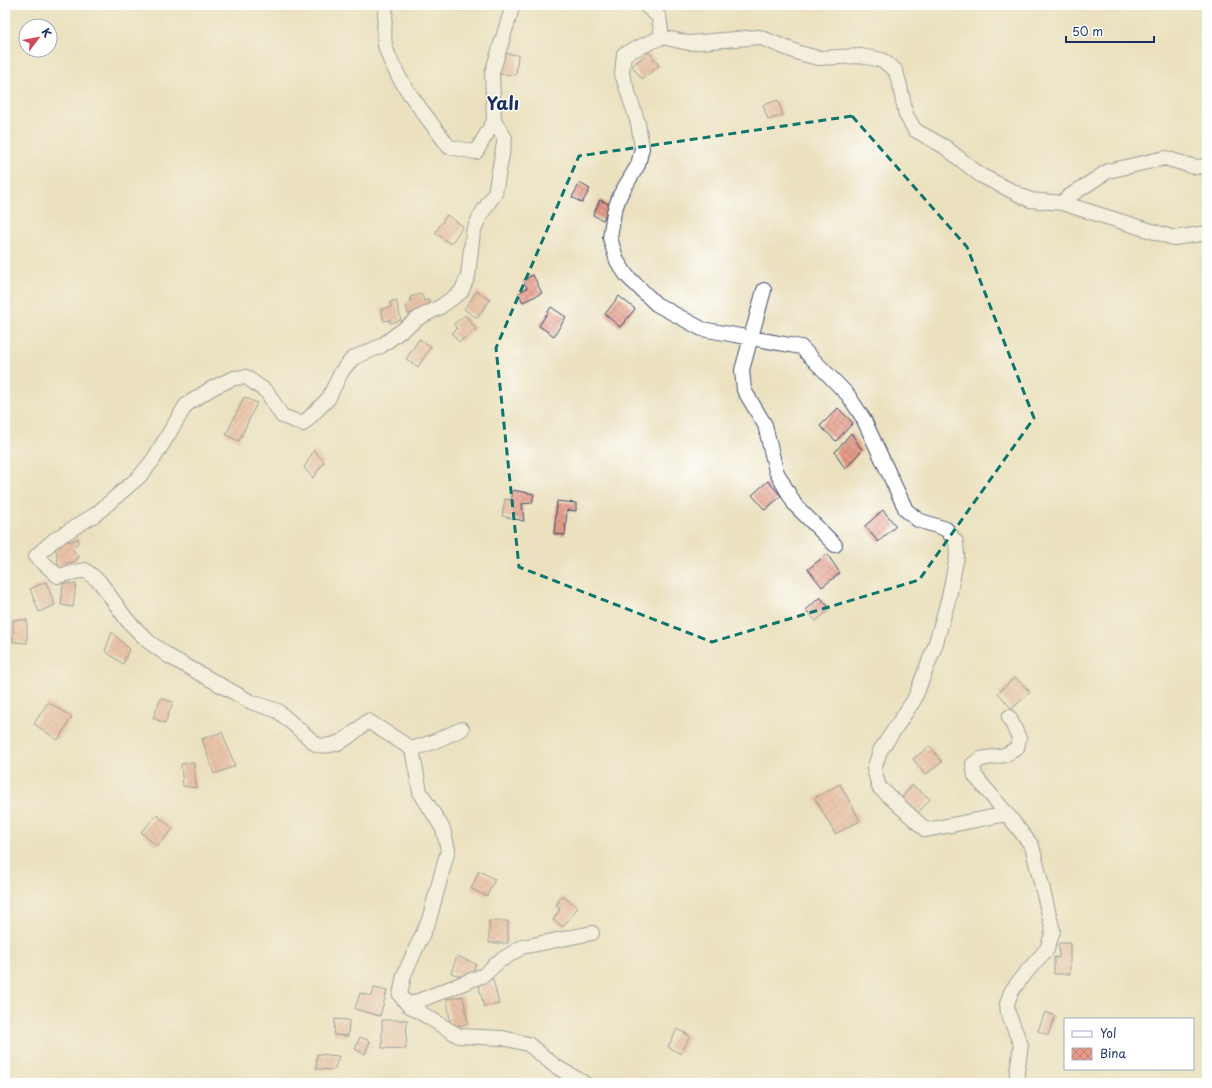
<svg xmlns="http://www.w3.org/2000/svg" width="1212" height="1088" viewBox="0 0 1212 1088" font-family="'Playpen Sans',sans-serif">
<style>
.building{fill:url(#building-cross-hatch)}
.lines{fill:none;stroke-linecap:round;stroke-linejoin:round}
.minor-casing{stroke:#3a4a6d;stroke-width:16}
.minor{stroke:#fff;stroke-width:14}
.marked{fill:none;stroke:#0f766e;stroke-width:3;stroke-dasharray:8 5;stroke-linejoin:round}
.labels{text-anchor:middle;stroke-width:3;stroke-linejoin:round;paint-order:stroke}
.district-label{font-size:18px;font-weight:bold;fill:#1b2f5e;stroke:#fff}
</style>
<defs>
<pattern id="building-cross-hatch" width="8" height="8" patternUnits="userSpaceOnUse"><rect width="8" height="8" fill="#e69b88"/><path d="M0 0l8 8M0 8l8-8" fill="none" stroke="#ba7f72"/></pattern>
</defs>
<rect width="100%" height="100%" fill="#fff"/>
<filter id="ink" filterUnits="userSpaceOnUse"><feTurbulence type="fractalNoise" baseFrequency=".025" numOctaves="2"/><feDisplacementMap in="SourceGraphic" scale="8" xChannelSelector="R" yChannelSelector="G"/><feConvolveMatrix kernelMatrix="1 2 1 2 8 2 1 2 1" color-interpolation-filters="sRGB"/></filter>
<filter id="wash" filterUnits="userSpaceOnUse"><feTurbulence type="fractalNoise" baseFrequency=".012" numOctaves="4" result="noise"/><feDisplacementMap in="SourceGraphic" scale="16" xChannelSelector="R" yChannelSelector="G"/><feGaussianBlur stdDeviation="0.9" result="paint"/><feColorMatrix in="noise" values="0 0 0 0 0 0 0 0 0 0 0 0 0 0 0 0 0 1.4 0 .05"/><feComposite in="paint" operator="in"/></filter>
<g filter="url(#wash)">
<rect width="100%" height="100%" fill="#ebe1bf"/>
<g id="blocks">
<path class="building" d="M 649,52 L 659,66 L 642,79 L 632,66 Z
M 502,53 L 518,55 L 516,75 L 499,74 Z
M 778,100 L 783,115 L 768,120 L 763,105 Z
M 580,183 L 590,189 L 582,203 L 572,197 Z
M 600,200 L 610,205 L 603,220 L 593,215 Z
M 447,215 L 463,226 L 451,244 L 435,233 Z
M 533,275 L 542,293 L 523,302 L 518,293 L 527,288 L 523,280 Z
M 477,291 L 490,300 L 477,318 L 464,309 Z
M 422,294 L 424,301 L 429,299 L 431,309 L 408,314 L 406,305 L 411,301 L 410,297 Z
M 619,296 L 635,309 L 620,327 L 605,314 Z
M 396,300 L 401,320 L 390,323 L 390,320 L 384,321 L 381,309 L 391,307 L 390,302 Z
M 551,307 L 566,317 L 554,336 L 539,326 Z
M 465,315 L 476,329 L 459,342 L 452,333 L 457,329 L 454,324 Z
M 419,339 L 431,346 L 418,367 L 406,359 Z
M 244,397 L 257,403 L 239,441 L 226,435 Z
M 838,408 L 853,423 L 836,441 L 820,426 Z
M 851,433 L 862,450 L 845,469 L 835,452 Z
M 314,450 L 324,462 L 313,478 L 304,468 Z
M 768,481 L 781,496 L 765,510 L 752,495 Z
M 513,490 L 534,494 L 532,503 L 522,504 L 524,521 L 502,516 L 505,499 L 511,500 Z
M 557,501 L 576,503 L 576,511 L 567,510 L 565,535 L 554,534 Z
M 883,510 L 896,526 L 878,542 L 865,526 Z
M 63,536 L 69,542 L 78,538 L 79,542 L 72,548 L 79,557 L 74,562 L 66,563 L 67,570 L 59,571 L 56,550 L 53,547 Z
M 827,554 L 840,573 L 822,587 L 808,569 Z
M 46,582 L 55,605 L 39,612 L 30,589 Z
M 63,583 L 76,584 L 73,607 L 61,605 Z
M 820,597 L 830,609 L 816,621 L 806,610 Z
M 13,620 L 27,620 L 27,643 L 13,642 Z
M 112,632 L 129,649 L 123,664 L 105,651 Z
M 1015,677 L 1030,692 L 1012,709 L 998,693 Z
M 161,698 L 173,702 L 165,723 L 153,718 Z
M 48,702 L 72,717 L 58,740 L 34,724 Z
M 222,732 L 235,766 L 214,774 L 202,739 Z
M 930,746 L 942,762 L 925,775 L 913,759 Z
M 194,763 L 196,788 L 183,786 L 181,764 Z
M 840,784 L 860,821 L 835,834 L 815,798 Z
M 912,785 L 930,799 L 918,813 L 901,799 Z
M 157,815 L 173,829 L 157,846 L 141,832 Z
M 479,871 L 495,879 L 487,896 L 471,889 Z
M 562,896 L 578,907 L 563,927 L 553,920 L 560,909 L 556,906 Z
M 489,921 L 508,921 L 508,943 L 489,943 Z
M 1059,943 L 1070,943 L 1070,974 L 1054,974 L 1054,957 L 1059,958 Z
M 457,956 L 476,964 L 470,980 L 451,973 Z
M 493,979 L 499,1004 L 484,1007 L 478,982 Z
M 374,988 L 387,991 L 380,1016 L 355,1009 L 360,993 L 372,996 Z
M 463,996 L 468,1024 L 451,1027 L 447,999 Z
M 1045,1012 L 1055,1016 L 1048,1035 L 1038,1031 Z
M 335,1019 L 349,1020 L 348,1036 L 334,1035 Z
M 382,1020 L 407,1020 L 406,1049 L 382,1048 Z
M 677,1029 L 690,1036 L 681,1054 L 668,1047 Z
M 360,1037 L 370,1041 L 365,1054 L 355,1049 Z
M 317,1054 L 339,1056 L 334,1070 L 316,1069 Z
M 277,1081 L 303,1081 L 303,1083 L 277,1083 Z"/>
</g>
</g>
<g filter="url(#ink)">
<use href="#blocks" fill-opacity="0" stroke="#3a4a6d" stroke-width="1"/>
<g class="lines">
<g class="minor-casing">
<path id="minor" d="M 386,5 C 385,17 383,34 385,45 C 393,78 429,119 449,147 L 476,152 L 494,121
M 513,5 L 492,73 L 494,121 L 505,138 L 495,193 L 480,216 L 473,232 L 468,276 L 461,292 L 440,307 L 420,317 L 381,346 L 353,358 L 342,371 L 328,399 L 303,424 L 282,416 L 267,392 L 246,377 L 234,378 L 212,388 L 186,405 L 153,460 L 140,476 L 96,514 L 54,540 L 36,556 L 58,576 L 85,570 L 100,582 L 127,620 L 149,642 L 170,657 L 251,702 L 278,711 L 317,745 C 339,749 352,734 368,721 L 412,749 L 420,792 L 443,829 L 448,850 L 429,920 L 404,975 L 400,995 L 408,1005 L 459,1036 L 503,1038 L 528,1044 L 555,1066 L 584,1083
M 645,5 L 659,17 L 662,37
M 1062,203 L 1068,197 L 1108,171 L 1165,158 L 1195,167 L 1207,166
M 764,290 L 742,370 L 744,390 L 765,425 L 776,471 L 795,505 L 835,545
M 1009,717 L 1019,738 L 1017,748 L 1005,755 L 981,759 L 973,764 L 975,776 L 1007,814 L 1032,846 L 1053,931 L 1047,949 L 1022,977 L 1011,992 L 1007,1004 L 1008,1013 L 1021,1045 L 1017,1072 L 1017,1083
M 412,749 L 433,742 L 462,729
M 1007,814 L 926,830 L 879,787 L 874,769 L 880,751 L 914,700 L 935,646 L 949,597 L 957,556 L 956,542 L 946,529 L 918,520 L 906,510 L 863,418 L 848,395 L 801,347 L 702,329 L 656,304 L 627,276 L 617,261 L 610,238 L 614,212 L 620,195 L 638,165 L 642,148 L 638,123 L 622,74 L 624,54 L 662,37 L 689,43 L 759,37 L 799,53 L 818,58 L 861,56 L 882,60 L 895,70 L 899,82 L 906,115 L 915,130 L 945,147 L 980,175 L 1030,200 L 1062,203 L 1174,238 L 1207,233
M 408,1005 L 484,975 L 498,962 L 522,947 L 592,933"/>
</g>
<use href="#minor" class="minor"/>
</g>
</g>
<path d="M0 0H1212V1088H0ZM 852,116 L 967,247 L 1034,418 L 919,580 L 712,642 L 519,567 L 496,348 L 579,156 Z" fill="#ebe1bf" fill-opacity=".55" fill-rule="evenodd"/>
<path class="marked" d="M 852,116 L 967,247 L 1034,418 L 919,580 L 712,642 L 519,567 L 496,348 L 579,156 Z"/>
<g class="labels">
<g class="district-label">
<text x="503" y="110">Yalı</text>
</g>
</g>
<rect width="1212" height="1088" fill="none" stroke="#fff" stroke-width="20"/>
<rect x="1064" y="1018" width="130" height="52" fill="#ffffff" stroke="#a4acbf"/>
<rect x="1072" y="1031" width="20" height="6" fill="#ffffff" stroke="#a4acbf"/>
<text x="1100" y="1038" font-size="12" fill="#1b2f5e">Yol</text>
<rect x="1072" y="1048" width="20" height="12" fill="url(#building-cross-hatch)" stroke="#a4acbf"/>
<text x="1100" y="1058" font-size="12" fill="#1b2f5e">Bina</text>
<g transform="translate(38 38) rotate(58)"><circle r="19" fill="#ffffff" stroke="#a4acbf"/>
<path d="M0-3L7 15L0 10L-7 15Z" fill="#d1495b"/>
<text y="-6" font-size="11" font-weight="bold" text-anchor="middle" fill="#1b2f5e">K</text>
</g>
<path d="M1066 36v6h88v-6" fill="none" stroke="#1b2f5e" stroke-width="2"/>
<text x="1072" y="36" font-size="12" fill="#1b2f5e" stroke="#ffffff" stroke-width="3" paint-order="stroke">50 m</text>
</svg>
